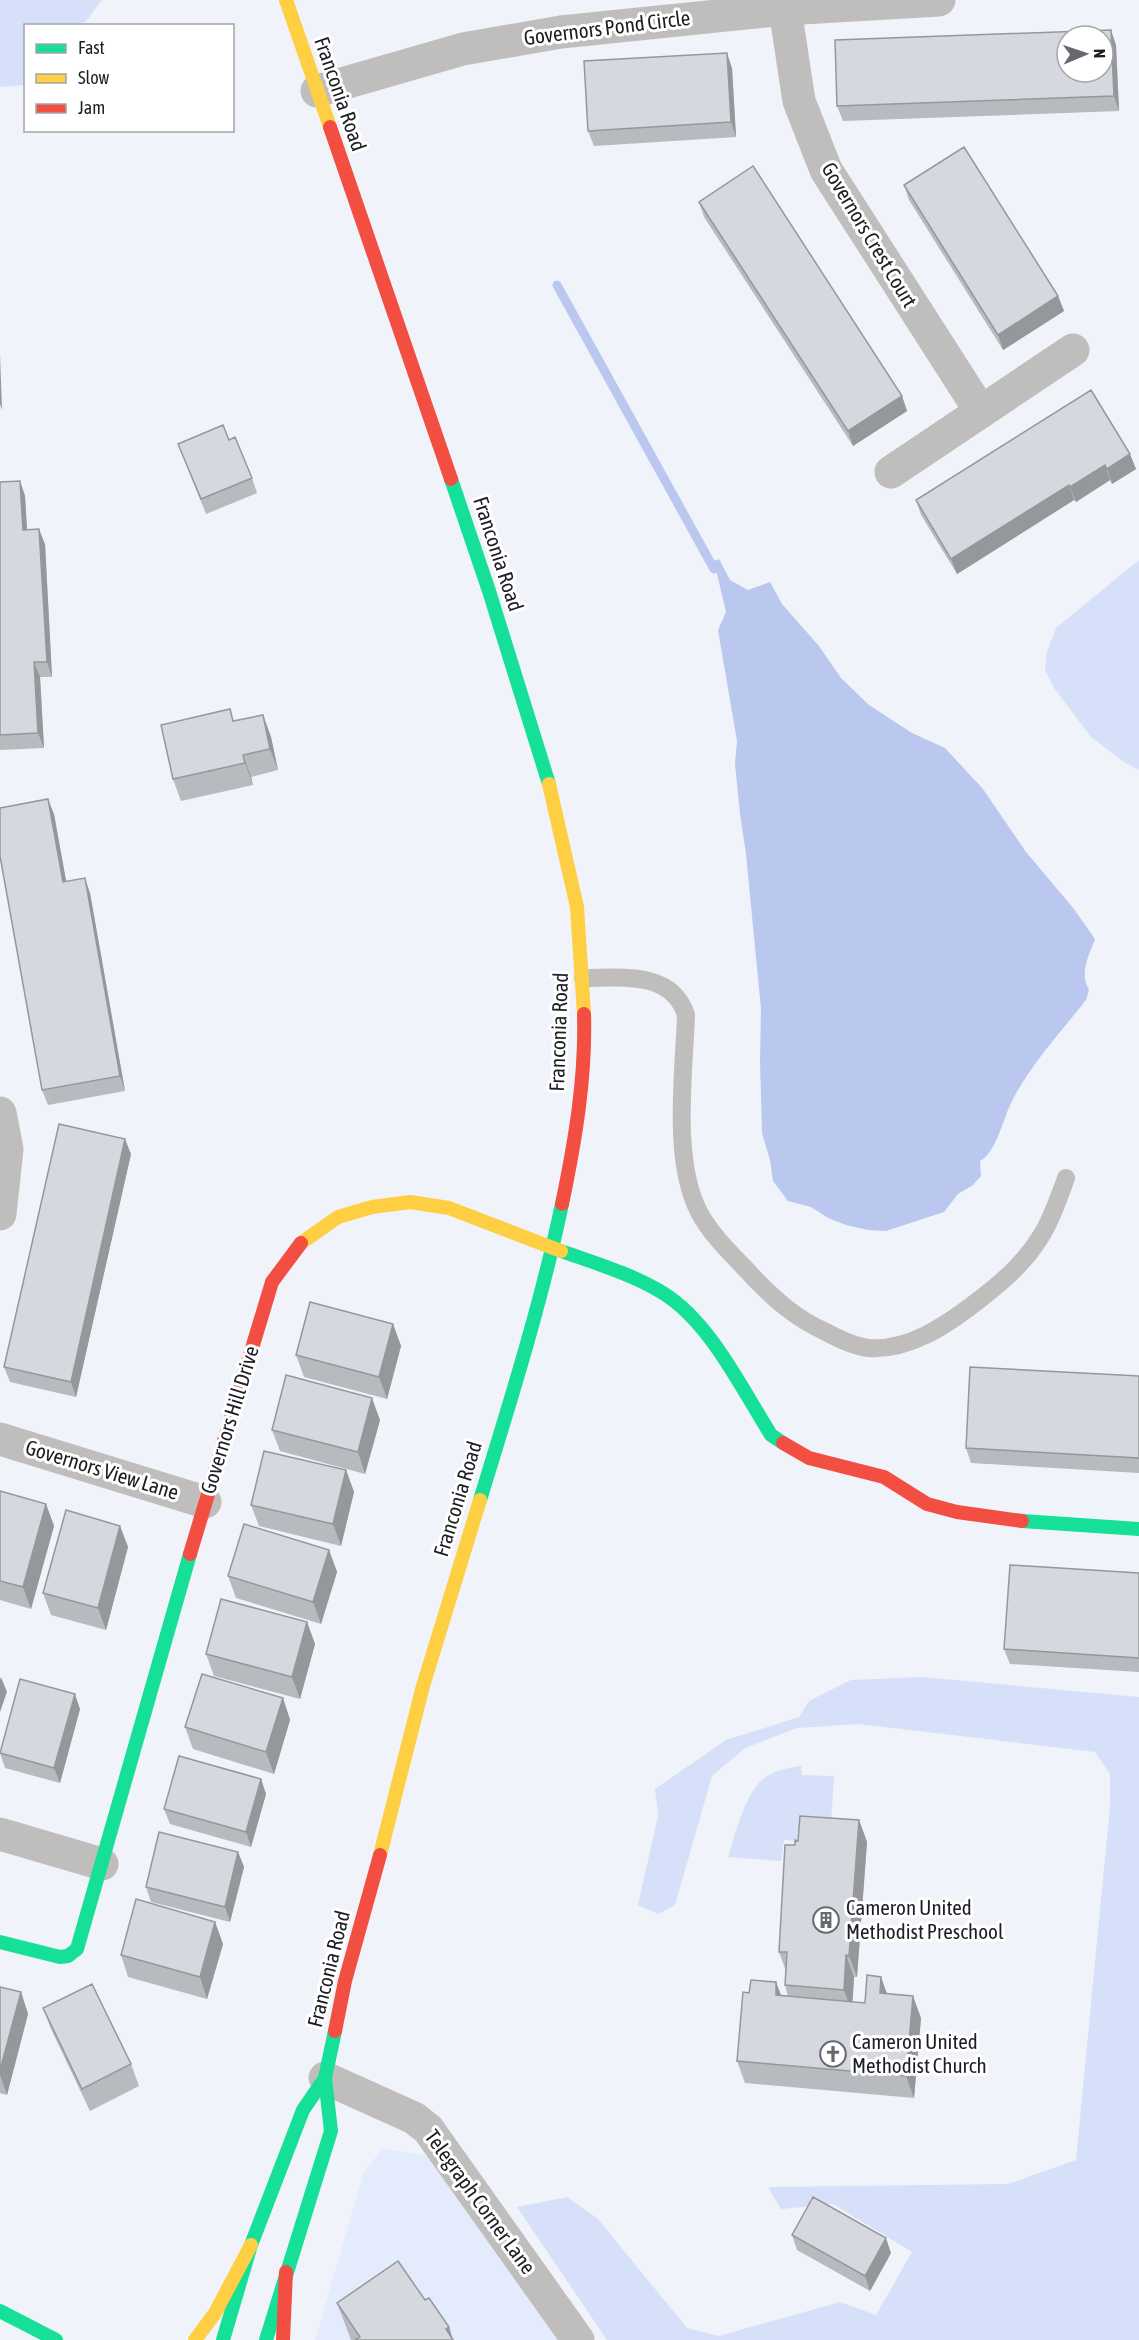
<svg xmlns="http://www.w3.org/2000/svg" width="1139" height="2340" viewBox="0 0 1139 2340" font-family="'Asap Condensed',sans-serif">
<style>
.built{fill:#e4ebfc}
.green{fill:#d6e0f8}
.water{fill:#bac8f0}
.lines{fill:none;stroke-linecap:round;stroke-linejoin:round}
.stream{stroke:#bac8f0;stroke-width:9}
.lane{stroke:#c0bdbd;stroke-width:18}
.street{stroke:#c0bdbd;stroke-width:33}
.fast{stroke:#16e098;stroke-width:14}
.slow{stroke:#ffcf43;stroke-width:14}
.jam{stroke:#f24e42;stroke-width:14}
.wall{fill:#b7babf}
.shaded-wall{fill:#95979b}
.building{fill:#d5d8de;stroke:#95979b;stroke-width:1.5;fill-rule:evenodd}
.labels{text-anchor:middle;stroke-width:6;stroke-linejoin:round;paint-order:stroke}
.street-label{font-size:21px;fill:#1c1e24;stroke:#fff}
.poi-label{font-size:21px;fill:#1c1e24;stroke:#fff;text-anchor:start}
</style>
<rect width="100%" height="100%" fill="#f0f3fa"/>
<path class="built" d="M 383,2148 L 432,2157 L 559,2340 L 315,2340 L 364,2172 Z"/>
<path class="green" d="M 0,0 L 102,0 L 83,25 L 26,26 L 25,85 L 0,87 Z
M 1139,560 L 1139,770 L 1124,762 L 1091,737 L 1054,688 L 1045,670 L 1047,651 L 1056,628 Z
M 922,1677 L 1139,1697 L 1139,2340 L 607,2340 L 517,2207 L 567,2197 L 597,2218 L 687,2328 L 719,2336 L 840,2302 L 876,2315 L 912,2252 L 833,2204 L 781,2209 L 768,2187 L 1008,2184 L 1076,2160 L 1110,1806 L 1110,1774 L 1095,1752 L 859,1724 L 797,1728 L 745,1748 L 712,1776 L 675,1905 L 658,1914 L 638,1905 L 658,1816 L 655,1789 L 726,1740 L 799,1717 L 809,1701 L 851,1680 Z
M 801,1766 L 802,1775 L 834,1776 L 830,1839 L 808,1842 L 784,1840 L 781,1861 L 728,1857 C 735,1835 744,1796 762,1780 C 773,1770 788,1768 801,1766 Z"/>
<path class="water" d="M 719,559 L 730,580 L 748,590 L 770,582 L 782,604 L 819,646 L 841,678 L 869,705 L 912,733 L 945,748 L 983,789 L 1026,852 L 1074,909 L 1095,939 C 1089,956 1079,972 1089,990 L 1086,1000 C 1061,1032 1031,1064 1012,1101 C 1003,1118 997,1152 980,1161 L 981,1176 L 973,1185 L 958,1194 L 944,1212 L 886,1231 L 868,1230 L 846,1225 L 828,1218 L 811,1207 L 788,1201 L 773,1181 L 770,1160 L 762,1133 L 760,1060 L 761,1009 L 746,854 L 740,814 L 735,764 L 737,741 L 718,630 L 726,612 L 714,561 Z"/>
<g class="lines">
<path class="stream" d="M 557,285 L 714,569"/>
<path class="lane" d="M 583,978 C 620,978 672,970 686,1015 C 684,1073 672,1160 699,1212 C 712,1237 736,1258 754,1278 C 776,1301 797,1319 826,1332 C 839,1339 853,1346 868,1348 C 908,1351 945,1326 975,1303 C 1001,1283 1024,1264 1041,1236 C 1052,1219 1059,1197 1066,1178"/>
<path class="street" d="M 785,9 L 799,101 L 826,170 L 981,412
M 317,91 L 463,49 L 561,32 L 785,9 L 939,0
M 891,472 L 1073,350
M 0,1113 L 7,1149 L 0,1214
M 0,1439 L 205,1502
M 0,1834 L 102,1864
M 325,2078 L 414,2118 L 428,2129 L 578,2340"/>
<path class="fast" d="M 451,479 L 489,591 L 549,784
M 561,1251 C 595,1263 632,1274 663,1293 C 710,1322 742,1389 771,1435 L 783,1443
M 480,1500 C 510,1402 541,1304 562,1204
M 1022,1521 L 1139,1529
M 0,1942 L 60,1957 L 68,1956 L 77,1949 L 190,1554
M 0,2311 L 56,2340
M 223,2340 L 251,2245 L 303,2110 L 325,2078
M 266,2340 L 331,2131 L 325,2078 L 335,2031"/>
<path class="slow" d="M 286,0 L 330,127
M 549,784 L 577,907 L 584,1014
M 301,1243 L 338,1217 L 372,1207 L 410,1202 L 449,1208 L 561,1251
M 380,1855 L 423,1686 L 480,1500
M 195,2340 L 215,2313 L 251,2245"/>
<path class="jam" d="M 330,127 L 451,479
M 562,1204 C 575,1142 586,1077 584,1014
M 783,1443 L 809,1458 L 884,1477 L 927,1504 L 957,1512 L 1022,1521
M 190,1554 L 272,1282 L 301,1243
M 335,2031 L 345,1981 L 380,1855
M 283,2340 L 286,2272"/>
</g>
<path class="wall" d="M 1116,45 L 1119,111 L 843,121 L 837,106 Z
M 732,68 L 736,137 L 594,146 L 588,131 Z
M 904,185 L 1058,296 L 1064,311 L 1003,350 L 909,200 Z
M 699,202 L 902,396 L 907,411 L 853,446 L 704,217 Z
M 1091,390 L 1136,469 L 1112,484 L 1110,480 L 1076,502 L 1074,500 L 957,574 L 921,515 L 916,500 Z
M 229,440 L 252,478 L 257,493 L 206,514 L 178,444 Z
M 20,481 L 25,496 L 27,530 L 45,544 L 52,677 L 40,677 L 44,748 L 0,750 L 0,482 Z
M 263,715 L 271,737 L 278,770 L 251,777 L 253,785 L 181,801 L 173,779 L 234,721 Z
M 54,814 L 66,881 L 90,893 L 125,1091 L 48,1105 L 42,1090 Z
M 131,1154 L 76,1397 L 10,1382 L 4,1367 Z
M 393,1324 L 401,1346 L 387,1399 L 304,1377 L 296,1355 Z
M 1139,1376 L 1139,1473 L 971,1463 L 966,1448 Z
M 380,1420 L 365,1474 L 280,1451 L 272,1430 Z
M 346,1470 L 354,1492 L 341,1546 L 259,1526 L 251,1505 Z
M 0,1491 L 46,1504 L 54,1526 L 31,1609 L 0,1600 Z
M 120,1526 L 128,1547 L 106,1630 L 51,1615 L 43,1593 Z
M 329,1550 L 337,1572 L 321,1624 L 236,1598 L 228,1576 Z
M 1139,1573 L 1139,1672 L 1010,1664 L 1004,1649 Z
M 307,1622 L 315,1644 L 300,1699 L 214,1676 L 206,1654 Z
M 283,1698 L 290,1720 L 274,1774 L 193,1749 L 185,1727 Z
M 80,1709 L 60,1783 L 5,1768 L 0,1753 Z
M 261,1779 L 266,1794 L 251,1847 L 170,1824 L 164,1809 Z
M 859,1820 L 867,1842 L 857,1977 L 854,1977 L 852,2002 L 865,2003 L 887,1993 L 921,2018 L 914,2098 L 745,2083 L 737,2061 L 749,1993 L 776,1982 L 781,1995 L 788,1996 L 785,1985 L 786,1971 L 779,1952 L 795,1845 L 798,1841 Z
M 238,1852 L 244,1867 L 230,1922 L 151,1902 L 146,1887 Z
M 215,1922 L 223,1944 L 207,1999 L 128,1977 L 121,1955 Z
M 0,1987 L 21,1992 L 28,2014 L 7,2095 L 0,2093 Z
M 43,2008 L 131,2064 L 139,2086 L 90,2111 L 51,2029 Z
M 792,2235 L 891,2253 L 870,2291 L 797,2250 Z
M 425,2300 L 449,2327 L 453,2340 L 351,2340 L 337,2303 Z"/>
<path class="shaded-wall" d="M 1111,30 L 1116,45 L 1119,111 L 1114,96 Z
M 727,53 L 732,68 L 736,137 L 731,122 Z
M 1058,296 L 1064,311 L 1003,350 L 998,335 Z
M 0,354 L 2,410 L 0,404 Z
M 902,396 L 907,411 L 853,446 L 848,431 Z
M 1130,454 L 1136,469 L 1112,484 L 1107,469 Z
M 1105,465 L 1110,480 L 1076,502 L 1070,487 Z
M 20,481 L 25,496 L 28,545 L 23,530 Z
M 1069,485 L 1074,500 L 957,574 L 951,559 Z
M 39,529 L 45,544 L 52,677 L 47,662 Z
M 34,662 L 40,677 L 44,748 L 38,733 Z
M 263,715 L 271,737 L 278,770 L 270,749 Z
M 243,755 L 251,777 L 253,785 L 245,763 Z
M 48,799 L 54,814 L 69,897 L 63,882 Z
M 85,878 L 90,893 L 125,1091 L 120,1076 Z
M 125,1139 L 131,1154 L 76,1397 L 71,1382 Z
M 393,1324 L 401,1346 L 387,1399 L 379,1377 Z
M 372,1398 L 380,1420 L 365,1474 L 358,1452 Z
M 346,1470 L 354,1492 L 341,1546 L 333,1524 Z
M 46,1504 L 54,1526 L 31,1609 L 23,1587 Z
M 120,1526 L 128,1547 L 106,1630 L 98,1608 Z
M 329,1550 L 337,1572 L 321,1624 L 313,1602 Z
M 307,1622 L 315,1644 L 300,1699 L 292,1677 Z
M 1,1677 L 7,1692 L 0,1712 L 0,1680 Z
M 75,1694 L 80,1709 L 60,1783 L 54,1768 Z
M 283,1698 L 290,1720 L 274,1774 L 266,1752 Z
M 261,1779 L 266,1794 L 251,1847 L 246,1832 Z
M 859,1820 L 867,1842 L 857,1977 L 849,1956 Z
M 238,1852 L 244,1867 L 230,1922 L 225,1907 Z
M 215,1922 L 223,1944 L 207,1999 L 200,1977 Z
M 846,1955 L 854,1977 L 852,2012 L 844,1990 Z
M 881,1977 L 889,1999 L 880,1993 Z
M 776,1982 L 784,2004 L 776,1995 Z
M 21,1992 L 28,2014 L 7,2095 L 0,2075 L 0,2070 Z
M 913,1996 L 921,2018 L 914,2098 L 906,2076 Z
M 886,2238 L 891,2253 L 870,2291 L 865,2276 Z
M 449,2327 L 453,2340 L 446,2329 Z"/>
<path class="building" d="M 1111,30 L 1114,96 L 837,106 L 835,40 ZM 1067,36 L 1103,36 L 1103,72 L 1067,72 Z
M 727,53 L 731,122 L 588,131 L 584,61 Z
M 964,147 L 1058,296 L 998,335 L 904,185 Z
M 753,166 L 902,396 L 848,431 L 699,202 Z
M 1091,390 L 1130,454 L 1107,469 L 1105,465 L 1070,487 L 1069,485 L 951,559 L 916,500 Z
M 223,425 L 229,440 L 235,437 L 252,478 L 201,499 L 178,444 Z
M 20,481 L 23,530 L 39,529 L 47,662 L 34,662 L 38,733 L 0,735 L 0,482 Z
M 230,709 L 233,721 L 263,715 L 270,749 L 243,755 L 245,763 L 173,779 L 161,725 Z
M 48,799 L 63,882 L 85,878 L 120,1076 L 42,1090 L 0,856 L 0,808 Z
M 59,1124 L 125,1139 L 71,1382 L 4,1367 Z
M 310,1302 L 393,1324 L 379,1377 L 296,1355 Z
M 970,1367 L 1139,1376 L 1139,1458 L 966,1448 Z
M 286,1375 L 372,1398 L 358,1452 L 272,1430 Z
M 264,1451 L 346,1470 L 333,1524 L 251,1505 Z
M 0,1491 L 46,1504 L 23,1587 L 0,1581 Z
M 66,1510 L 120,1526 L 98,1608 L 43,1593 Z
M 244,1524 L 329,1550 L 313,1602 L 228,1576 Z
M 1010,1565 L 1139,1573 L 1139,1658 L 1004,1649 Z
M 221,1599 L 307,1622 L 292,1677 L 206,1654 Z
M 202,1674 L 283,1698 L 266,1752 L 185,1727 Z
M 20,1679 L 75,1694 L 54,1768 L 0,1753 Z
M 179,1756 L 261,1779 L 246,1832 L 164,1809 Z
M 800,1816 L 859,1820 L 849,1956 L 846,1955 L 844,1990 L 785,1985 L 787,1952 L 779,1952 L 785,1845 L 795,1845 L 795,1840 L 798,1841 Z
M 159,1832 L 238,1852 L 225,1907 L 146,1887 Z
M 136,1899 L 215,1922 L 200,1977 L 121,1955 Z
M 867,1975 L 881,1977 L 880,1993 L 913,1996 L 906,2076 L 737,2061 L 743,1992 L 749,1993 L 751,1980 L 776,1982 L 776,1995 L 865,2003 Z
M 92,1984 L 131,2064 L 82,2089 L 43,2008 Z
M 0,1987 L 21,1992 L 0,2070 Z
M 813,2197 L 886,2238 L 865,2276 L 792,2235 Z
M 398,2261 L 425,2300 L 429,2298 L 449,2327 L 446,2329 L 453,2340 L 355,2340 L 360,2337 L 337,2303 Z"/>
<defs>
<g id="building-ring" transform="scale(1.35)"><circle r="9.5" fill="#fff" stroke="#66696f" stroke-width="1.5"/><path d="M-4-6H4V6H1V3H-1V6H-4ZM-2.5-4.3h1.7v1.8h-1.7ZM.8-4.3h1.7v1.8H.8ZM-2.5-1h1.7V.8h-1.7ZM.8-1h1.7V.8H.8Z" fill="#66696f"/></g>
<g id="church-ring" transform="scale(1.35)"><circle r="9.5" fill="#fff" stroke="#66696f" stroke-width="1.5"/><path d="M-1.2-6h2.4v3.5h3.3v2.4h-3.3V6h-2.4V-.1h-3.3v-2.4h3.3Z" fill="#66696f"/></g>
</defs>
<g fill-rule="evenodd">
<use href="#building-ring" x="826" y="1920"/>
<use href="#church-ring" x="833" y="2054"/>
</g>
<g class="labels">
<g class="street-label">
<text transform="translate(607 28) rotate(-7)" y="7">Governors Pond Circle</text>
<text transform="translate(340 94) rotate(71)" y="7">Franconia Road</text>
<text transform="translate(869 235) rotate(59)" y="7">Governors Crest Court</text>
<text transform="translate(498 554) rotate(72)" y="7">Franconia Road</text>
<text transform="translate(559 1032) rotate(-88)" y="7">Franconia Road</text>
<text transform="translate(230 1420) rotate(-73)" y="7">Governors Hill Drive</text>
<text transform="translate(102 1470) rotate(17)" y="7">Governors View Lane</text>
<text transform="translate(458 1499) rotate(-73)" y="7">Franconia Road</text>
<text transform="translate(329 1969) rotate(-76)" y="7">Franconia Road</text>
<text transform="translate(480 2202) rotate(54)" y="7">Telegraph Corner Lane</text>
</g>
<g class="poi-label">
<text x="846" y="1915">Cameron United<tspan x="846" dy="24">Methodist Preschool</tspan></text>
<text x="852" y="2049">Cameron United<tspan x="852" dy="24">Methodist Church</tspan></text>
</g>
</g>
<rect x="24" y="24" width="210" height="108" fill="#ffffff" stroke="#a4a5a7" stroke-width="1.5"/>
<rect x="36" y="44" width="30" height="9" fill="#16e098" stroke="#a4a5a7" stroke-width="1.5"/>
<text x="78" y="54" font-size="18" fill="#1c1e24">Fast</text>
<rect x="36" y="74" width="30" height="9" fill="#ffcf43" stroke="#a4a5a7" stroke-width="1.5"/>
<text x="78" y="84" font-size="18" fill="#1c1e24">Slow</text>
<rect x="36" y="104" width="30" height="9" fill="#f24e42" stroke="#a4a5a7" stroke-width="1.5"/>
<text x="78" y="114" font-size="18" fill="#1c1e24">Jam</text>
<g transform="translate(1085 54) rotate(88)"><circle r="28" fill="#ffffff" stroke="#a4a5a7" stroke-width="1.5"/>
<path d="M0-4.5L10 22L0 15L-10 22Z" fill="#66696f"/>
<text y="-9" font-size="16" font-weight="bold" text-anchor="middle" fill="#1c1e24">N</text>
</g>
</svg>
